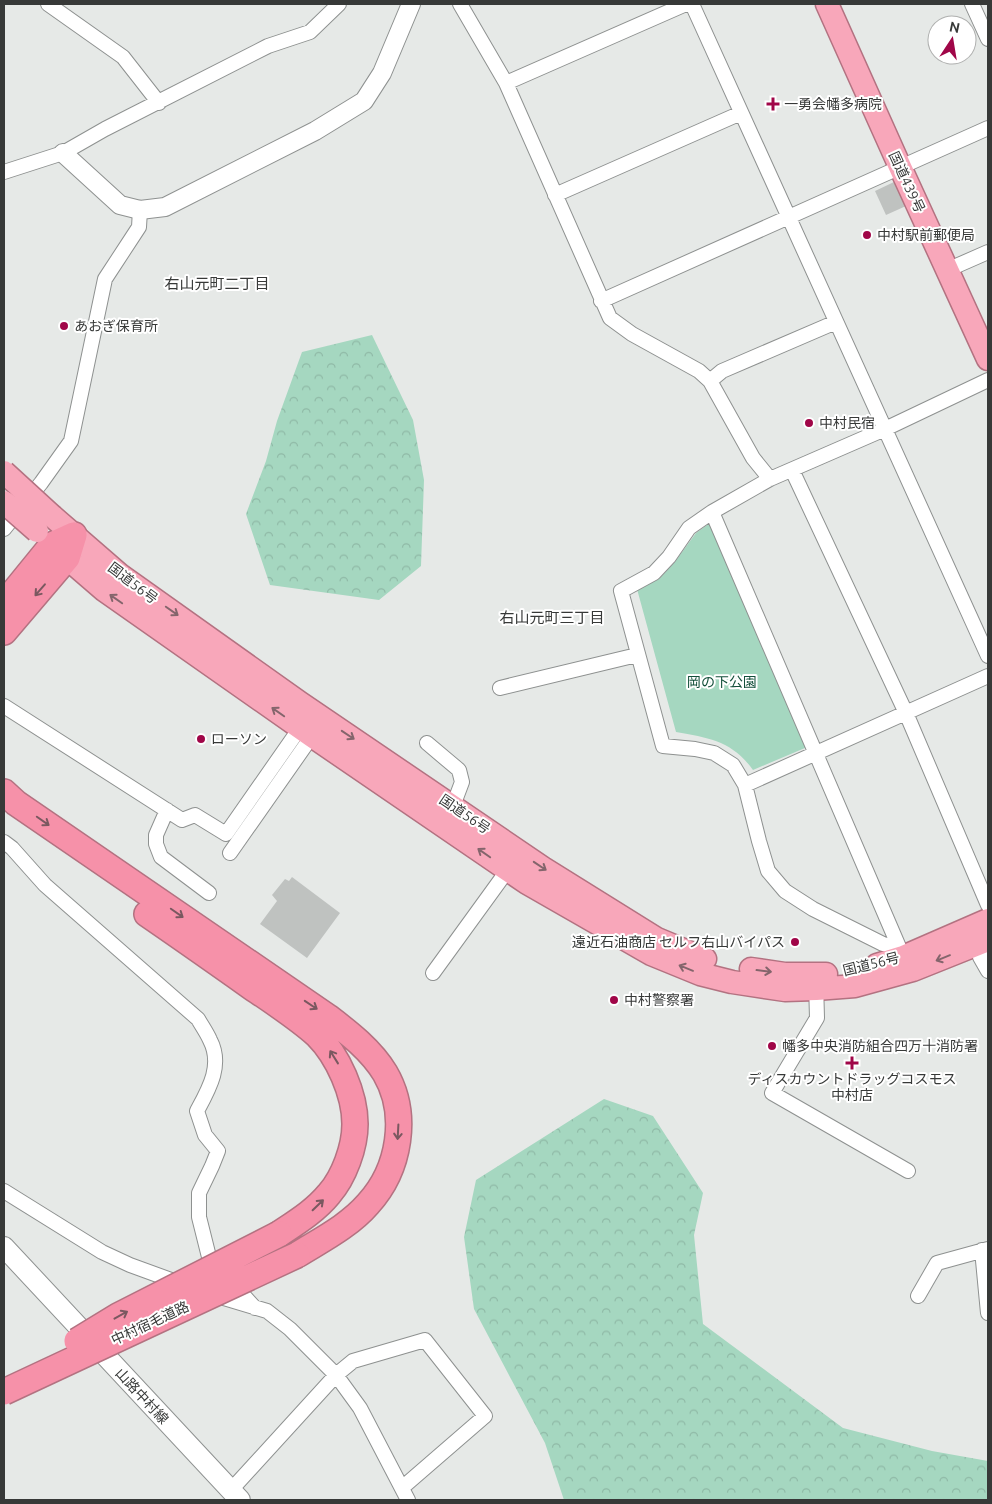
<svg xmlns="http://www.w3.org/2000/svg" width="992" height="1504" viewBox="0 0 992 1504" font-family="Ubuntu,'Noto Sans JP',sans-serif">
<style>
.green{fill:#a5d7c0}
.forest{fill:url(#forest-crowns)}
.building{fill:#bfc2c0}
.lines{fill:none;stroke-linecap:round;stroke-linejoin:round}
.minor-casing{stroke:#8e9190;stroke-width:16}
.tertiary-casing{stroke:#8e9190;stroke-width:20}
.secondary-casing{stroke:#8e9190;stroke-width:22}
.trunk-casing{stroke:#b37281;stroke-width:25}
.motorway-casing{stroke:#b37281;stroke-width:28}
.minor{stroke:#fff;stroke-width:14}
.tertiary{stroke:#fff;stroke-width:18}
.secondary{stroke:#fff;stroke-width:20}
.trunk{stroke:#f8a7ba;stroke-width:22}
.motorway{stroke:#f691a9;stroke-width:25}
.trunk-bridge-casing{stroke:#b37281;stroke-width:25;stroke-linecap:butt}
.motorway-bridge-casing{stroke:#b37281;stroke-width:28;stroke-linecap:butt}
.trunk-bridge{stroke:#f8a7ba;stroke-width:22}
.motorway-bridge{stroke:#f691a9;stroke-width:25}
.oneway{stroke:#7a5860}
.oneway2{stroke:#84656c}
.poi-dot{fill:#a00648;stroke:#fff;stroke-width:2}
.labels{text-anchor:middle;stroke-width:4;stroke-linejoin:round;paint-order:stroke}
.poi-label{font-size:14px;fill:#373938;stroke:#fff;text-anchor:start}
.street-label{font-size:14px;fill:#373938;stroke:#fff}
.park-label{font-size:14px;fill:#134f3a;stroke:#fff}
.neighbourhood-label{font-size:15px;fill:#373938;stroke:#fff}
</style>
<defs>
<pattern id="forest-crowns" width="20" height="18" patternUnits="userSpaceOnUse" patternTransform="scale(1.25)"><rect width="20" height="18" fill="#a5d7c0"/><path d="M2 6a3 3 0 1 1 6 0M12 15a3 3 0 1 1 6 0" fill="none" stroke="#8fb9a6"/></pattern>
</defs>
<rect width="100%" height="100%" fill="#e6e9e7"/>
<path class="green" d="M 714,520 L 812,745 L 753,770 C 732,741 710,738 676,732 L 637,589 L 659,579 L 674,563 L 696,533 Z"/>
<path class="forest" d="M 372,335 L 413,420 L 424,480 L 421,566 L 379,600 L 270,585 L 246,514 L 266,461 L 277,421 L 302,352 Z
M 604,1099 L 653,1116 L 703,1193 L 694,1235 L 703,1324 L 843,1428 L 932,1451 L 988,1461 L 988,1500 L 564,1500 L 545,1443 L 474,1309 L 464,1237 L 476,1180 Z"/>
<path class="building" d="M 894,182 L 906,206 L 886,215 L 875,191 Z
M 292,877 L 340,913 L 307,958 L 260,924 L 277,901 L 272,895 L 285,879 L 289,881 Z"/>
<g class="lines">
<g class="minor-casing">
<path id="minor" d="M 48,4 L 123,57 L 159,103
M 460,4 L 506,83 L 610,318 L 632,334 L 699,371 L 710,381 L 753,458 L 770,479
M 692,4 L 988,656
M 972,4 L 988,39
M 506,83 L 686,4
M 4,172 L 63,153 L 105,129 L 268,46 L 310,32 L 339,4
M 555,195 L 741,113
M 947,270 L 988,252
M 601,301 L 988,128
M 710,381 L 722,371 L 836,322
M 792,470 L 906,713 L 988,905
M 712,512 L 902,954
M 4,529 L 41,483 L 71,441 L 105,279 L 139,227 L 140,210
M 500,688 L 637,655
M 4,706 L 182,820 L 195,815 L 226,834 L 300,728 L 305,724
M 427,743 L 459,770 L 462,782 L 453,806
M 745,785 L 988,676
M 167,810 L 156,835 L 156,844 L 161,857 L 209,893
M 4,842 L 12,848 L 45,885 L 198,1019 C 202,1026 207,1033 210,1040 C 223,1065 209,1089 197,1111 L 205,1135 L 218,1151 L 212,1166 L 199,1193 L 199,1217 L 209,1257 L 255,1308
M 230,853 L 312,736 L 314,730
M 986,937 L 980,957 L 988,971
M 899,948 L 883,944 L 813,909 L 785,891 L 768,871 L 759,841 L 745,785 L 733,765 L 714,753 L 695,749 L 663,746 L 621,591 L 654,573 L 669,557 L 689,528 L 712,512 L 770,479 L 885,429 L 988,380
M 433,973 L 512,864
M 816,982 L 817,1018 L 772,1093 L 908,1171
M 4,1191 L 102,1252 L 130,1265 L 182,1284
M 982,1250 L 988,1313
M 214,1295 L 267,1311 L 290,1329 L 336,1375 L 360,1408 L 408,1500
M 918,1296 L 937,1263 L 988,1249
M 231,1490 L 336,1375 L 353,1361 L 425,1340 L 485,1416 L 403,1487"/>
</g>
<g class="tertiary-casing">
<path id="tertiary" d="M 63,153 L 120,205 L 140,210 L 165,207 L 315,131 L 364,101 L 382,73 L 411,4"/>
</g>
<g class="secondary-casing">
<path id="secondary" d="M 4,1247 L 240,1500"/>
</g>
<g class="trunk-casing">
<path id="trunk" d="M 827,4 L 901,169 L 988,359
M 52,516 L 120,575 L 300,703 L 543,868 L 657,939 L 705,959
M 53,546 L 104,590 L 312,736 L 527,883 L 651,954 L 700,974 L 732,982 L 785,990 L 816,989 L 855,986 L 913,970 L 988,940
M 877,965 L 903,957 L 988,920
M 751,969 L 785,974 L 826,974"/>
</g>
<g class="motorway-casing">
<path id="motorway" d="M 4,604 L 52,545 L 74,535
M 4,632 L 67,558 L 74,535
M 4,792 L 16,803 L 328,1017 C 349,1033 371,1050 385,1073 C 409,1114 400,1169 368,1204 C 349,1226 321,1240 297,1255
M 147,914 C 182,938 216,962 250,986 C 272,1001 297,1017 317,1035 C 338,1056 355,1094 355,1124 C 355,1147 344,1177 329,1194 C 315,1211 297,1222 279,1234"/>
</g>
<use href="#minor" class="minor"/>
<use href="#tertiary" class="tertiary"/>
<use href="#secondary" class="secondary"/>
<use href="#trunk" class="trunk"/>
<use href="#motorway" class="motorway"/>
<g class="trunk-bridge-casing">
<path id="trunk-bridge" d="M 4,472 L 52,516
M 4,502 L 37,531"/>
</g>
<g class="motorway-bridge-casing">
<path id="motorway-bridge" d="M 77,1341 L 118,1316 L 279,1234
M 4,1392 L 297,1255"/>
</g>
<use href="#trunk-bridge" class="trunk-bridge"/>
<use href="#motorway-bridge" class="motorway-bridge"/>
</g>
<defs><path id="oneway-shaft" d="M-6 0H5M1.5-3L5.5 0L1.5 3" fill="none" stroke-width="1.6" stroke-linecap="round" stroke-linejoin="round" transform="scale(1.25)"/></defs>
<g class="oneway">
<use href="#oneway-shaft" transform="translate(40 590) rotate(131)"/>
<use href="#oneway-shaft" transform="translate(43 821) rotate(35)"/>
<use href="#oneway-shaft" transform="translate(177 913) rotate(35)"/>
<use href="#oneway-shaft" transform="translate(311 1005) rotate(34)"/>
<use href="#oneway-shaft" transform="translate(334 1057) rotate(-122)"/>
<use href="#oneway-shaft" transform="translate(398 1132) rotate(93)"/>
<use href="#oneway-shaft" transform="translate(318 1205) rotate(-44)"/>
<use href="#oneway-shaft" transform="translate(121 1315) rotate(-29)"/>
</g>
<g class="oneway2">
<use href="#oneway-shaft" transform="translate(116 599) rotate(-145)"/>
<use href="#oneway-shaft" transform="translate(172 611) rotate(35)"/>
<use href="#oneway-shaft" transform="translate(278 712) rotate(-145)"/>
<use href="#oneway-shaft" transform="translate(348 735) rotate(34)"/>
<use href="#oneway-shaft" transform="translate(484 853) rotate(-145)"/>
<use href="#oneway-shaft" transform="translate(540 866) rotate(34)"/>
<use href="#oneway-shaft" transform="translate(943 958) rotate(158)"/>
<use href="#oneway-shaft" transform="translate(686 968) rotate(-158)"/>
<use href="#oneway-shaft" transform="translate(764 971) rotate(7)"/>
</g>
<g class="poi-dot">
<path d="M770.5 96.5h5v5h5v5h-5v5h-5v-5h-5v-5h5z"/>
<circle cx="867" cy="235" r="5"/>
<circle cx="64" cy="326" r="5"/>
<circle cx="809" cy="423" r="5"/>
<circle cx="201" cy="739" r="5"/>
<circle cx="795" cy="942" r="5"/>
<circle cx="614" cy="1000" r="5"/>
<circle cx="772" cy="1046" r="5"/>
<path d="M849.5 1055.5h5v5h5v5h-5v5h-5v-5h-5v-5h5z"/>
</g>
<g class="labels">
<g class="poi-label">
<text x="784" y="109">一勇会幡多病院</text>
<text x="877" y="240">中村駅前郵便局</text>
<text x="74" y="331">あおぎ保育所</text>
<text x="819" y="428">中村民宿</text>
<text x="211" y="744">ローソン</text>
<text x="785" y="947" text-anchor="end">遠近石油商店 セルフ右山バイパス</text>
<text x="624" y="1005">中村警察署</text>
<text x="782" y="1051">幡多中央消防組合四万十消防署</text>
<text x="852" y="1084" text-anchor="middle">ディスカウントドラッグコスモス<tspan x="852" dy="16">中村店</tspan></text>
</g>
<g class="street-label">
<text transform="translate(907 182) rotate(65)" y="5">国道439号</text>
<text transform="translate(133 583) rotate(37)" y="5">国道56号</text>
<text transform="translate(465 814) rotate(34)" y="5">国道56号</text>
<text transform="translate(871 964) rotate(-14)" y="5">国道56号</text>
<text transform="translate(150 1323) rotate(-25)" y="5">中村宿毛道路</text>
<text transform="translate(142 1396) rotate(47)" y="5">山路中村線</text>
</g>
<g class="park-label">
<text x="722" y="687">岡の下公園</text>
</g>
<g class="neighbourhood-label">
<text x="217" y="289">右山元町二丁目</text>
<text x="552" y="623">右山元町三丁目</text>
</g>
</g>
<rect width="992" height="1504" fill="none" stroke="#373938" stroke-width="10"/>
<g transform="translate(952 40) rotate(12)"><circle r="24" fill="#ffffff" stroke="#afb0af"/>
<path d="M0-4L9 19L0 12L-9 19Z" fill="#a00648"/>
<text y="-8" font-size="14" font-weight="bold" text-anchor="middle" fill="#373938">N</text>
</g>
</svg>
